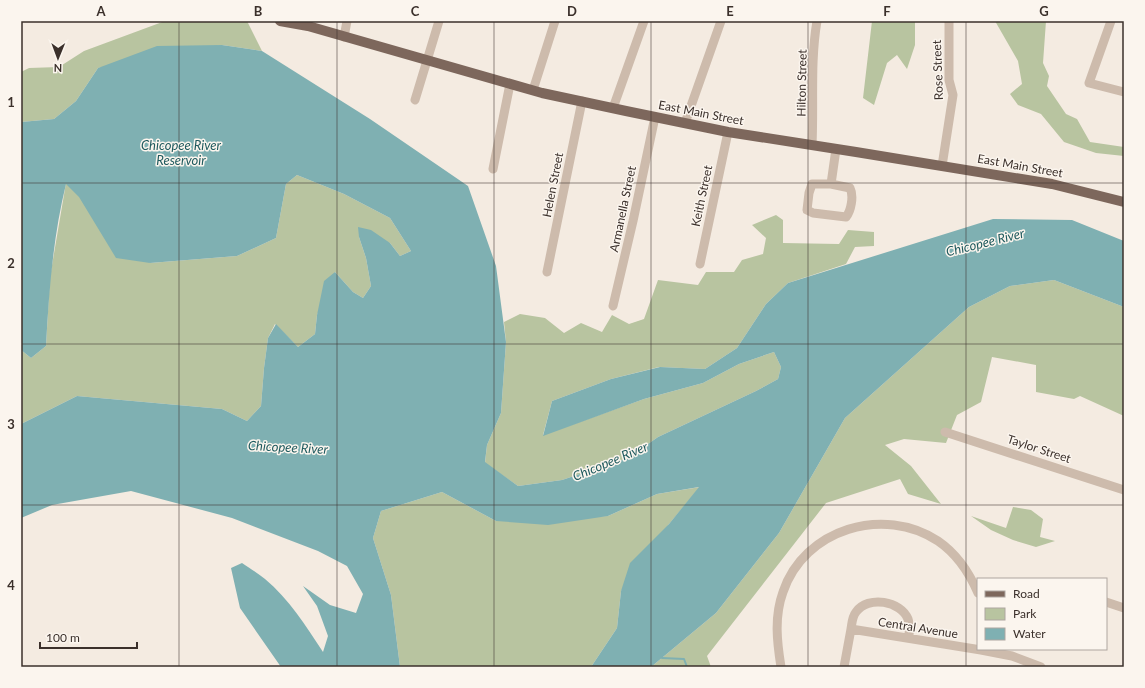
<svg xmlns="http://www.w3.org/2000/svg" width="1145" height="688" viewBox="0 0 1145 688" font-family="Lato,sans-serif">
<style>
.green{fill:#b8c4a0}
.water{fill:#7fb0b2}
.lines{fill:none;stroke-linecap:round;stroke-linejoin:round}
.stream{stroke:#7fb0b2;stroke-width:2}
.minor{stroke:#cdbbac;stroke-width:9}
.major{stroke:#7d675c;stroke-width:10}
.grid{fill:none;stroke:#3b302b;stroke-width:1;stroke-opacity:0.55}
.labels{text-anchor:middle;stroke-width:3;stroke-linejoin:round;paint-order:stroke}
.street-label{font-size:12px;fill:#3b302b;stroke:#fbf5ee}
.water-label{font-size:13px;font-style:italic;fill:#1f5a5e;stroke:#fbf5ee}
.neatline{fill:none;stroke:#3b302b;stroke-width:1.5}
.grid-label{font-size:13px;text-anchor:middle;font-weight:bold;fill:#3b302b}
</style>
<rect width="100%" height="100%" fill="#f4ebe1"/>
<path class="green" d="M 165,21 L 247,21 L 262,51 L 222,45 L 98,68 L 76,101 L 54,119 L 21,122 L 21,72 L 29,68 L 59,67 L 84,51 Z
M 872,21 L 915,21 L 915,45 L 907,69 L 897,55 L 887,63 L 874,105 L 863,98 Z
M 995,21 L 1046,21 L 1043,63 L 1049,76 L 1047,86 L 1066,114 L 1077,119 L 1090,142 L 1124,147 L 1124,156 L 1096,153 L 1064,142 L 1041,114 L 1018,105 L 1010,94 L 1022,84 L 1018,61 Z
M 297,175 L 344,194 L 390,218 L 411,251 L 400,256 L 390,243 L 359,237 L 366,258 L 371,286 L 363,298 L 353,292 L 335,272 L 317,315 L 315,334 L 298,347 L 275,324 L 268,338 L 264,368 L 261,406 L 247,421 L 222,409 L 77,396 L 21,424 L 21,350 L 31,358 L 46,346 L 50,277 L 66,183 L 150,263 L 237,256 L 276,238 L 286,184 Z
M 776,215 L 783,220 L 783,243 L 839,244 L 848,230 L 874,232 L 874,246 L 855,247 L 846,264 L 788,283 L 766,304 L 737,348 L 705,369 L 659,367 L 611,379 L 552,401 L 543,435 L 644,399 L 703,383 L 739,364 L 774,352 L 781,367 L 778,379 L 756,391 L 658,437 L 628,458 L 562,480 L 518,486 L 485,463 L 487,445 L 501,413 L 506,342 L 504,322 L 520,314 L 545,318 L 564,333 L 581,323 L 602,332 L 612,315 L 629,324 L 644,319 L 658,280 L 698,285 L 706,272 L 734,272 L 742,260 L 763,254 L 766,238 L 752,225 Z
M 1054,280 L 1124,307 L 1124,416 L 1080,396 L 1074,399 L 1036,392 L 1036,365 L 992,357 L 981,402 L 957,415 L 946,443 L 904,439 L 885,445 L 911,466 L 941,504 L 908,494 L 900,479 L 826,503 L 707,656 L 711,667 L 651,667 L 716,613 L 779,533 L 845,418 L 969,307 L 1010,286 Z
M 700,487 L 669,524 L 621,591 L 617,628 L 591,667 L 400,667 L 391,595 L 373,538 L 381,511 L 442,492 L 496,521 L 608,516 L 657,494 Z
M 1013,507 L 1031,510 L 1043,519 L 1040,537 L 1055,541 L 1036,547 L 1013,540 L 991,530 L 971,516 L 1006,528 Z"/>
<path class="water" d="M 222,45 L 262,51 L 370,119 L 468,186 L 496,266 L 506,342 L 501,413 L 487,445 L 485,462 L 518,486 L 562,480 L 628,458 L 658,437 L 756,391 L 778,379 L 781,367 L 774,352 L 739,364 L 703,383 L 644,399 L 543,436 L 552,401 L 611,379 L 660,367 L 705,369 L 737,348 L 766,304 L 788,283 L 993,219 L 1072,220 L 1124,241 L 1124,307 L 1054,280 L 1010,286 L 969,307 L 845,418 L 779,533 L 716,613 L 651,667 L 591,667 L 617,628 L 621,591 L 630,563 L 669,524 L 699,487 L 657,494 L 608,516 L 548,525 L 496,521 L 442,492 L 381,511 L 373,538 L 391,595 L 400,667 L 281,667 L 240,608 L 231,568 L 242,563 C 249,568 258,573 265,579 C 289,599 306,626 323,652 L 328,636 L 317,606 L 303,586 L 330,605 L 356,613 L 363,594 L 347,566 L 318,551 L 232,518 L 131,491 L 52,505 L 21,518 L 21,424 L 77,396 L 222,409 L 247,421 L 261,406 L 264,368 L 268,338 L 276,324 L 298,347 L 315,334 L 317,315 L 324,281 L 335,272 L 353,292 L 363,298 L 371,286 L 366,258 L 359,237 L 358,227 L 371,230 L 390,243 L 400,256 L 411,251 L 390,218 L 344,194 L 297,175 L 286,184 L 276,238 L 237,256 L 150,263 L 116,258 L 79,197 L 66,184 C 53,237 49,291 46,346 L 31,358 L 21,350 L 21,122 L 54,119 L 76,101 L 98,68 L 157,46 Z"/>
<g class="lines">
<path class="stream" d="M 662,658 L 684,659 L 687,667"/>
<path class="minor" d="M 1111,21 L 1089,83 L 1124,92
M 344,37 L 347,21
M 533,90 L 555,21
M 415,100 L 439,21
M 613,108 L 644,21
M 685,123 L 721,21
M 812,145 C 814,104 810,62 817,21
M 942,166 L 953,95 L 949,80 L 949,21
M 493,169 L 510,84
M 812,184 L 831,184 L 850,188 C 854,196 851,211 846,217 L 813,213 L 807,210 L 809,193 Z
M 831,184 L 836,149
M 700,264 L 728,132
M 547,272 L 582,101
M 613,306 L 633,221 L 655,117
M 945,432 L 1124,490
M 1106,602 L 1124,608
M 851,629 C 852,623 852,617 856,612 C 868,595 901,601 908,619 C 910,625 909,632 909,638
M 781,667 C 777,642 774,617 783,592 C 804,529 884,505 938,541 C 957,554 969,572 978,593
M 844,667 L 851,629 L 981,650 L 1012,656 L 1041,667"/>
<path class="major" d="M 280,21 L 308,26 L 542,93 L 626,111 L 728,132 L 856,152 L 1052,184 L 1124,202"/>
</g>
<path class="grid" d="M 179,21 L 179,667M 337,21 L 337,667M 494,21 L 494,667M 651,21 L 651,667M 808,21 L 808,667M 966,21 L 966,667M 21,183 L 1124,183M 21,344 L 1124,344M 21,505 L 1124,505"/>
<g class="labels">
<g class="street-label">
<text transform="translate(938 70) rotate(-92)" y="4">Rose Street</text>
<text transform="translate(802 83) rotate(-89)" y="4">Hilton Street</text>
<text transform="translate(701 113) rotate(11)" y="4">East Main Street</text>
<text transform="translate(1020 166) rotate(10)" y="4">East Main Street</text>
<text transform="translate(553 185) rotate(-79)" y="4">Helen Street</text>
<text transform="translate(702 196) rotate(-78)" y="4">Keith Street</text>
<text transform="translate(623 209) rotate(-78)" y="4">Armanella Street</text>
<text transform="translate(1039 449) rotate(18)" y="4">Taylor Street</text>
<text transform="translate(918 628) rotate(9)" y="4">Central Avenue</text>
</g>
<g class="water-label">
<text x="181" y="150">Chicopee River<tspan x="181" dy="15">Reservoir</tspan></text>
<text transform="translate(985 242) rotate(-14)" y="5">Chicopee River</text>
<text transform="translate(288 447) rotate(3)" y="5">Chicopee River</text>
<text transform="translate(610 461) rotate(-23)" y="5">Chicopee River</text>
</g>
</g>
<rect width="1145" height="688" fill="none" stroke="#fbf5ee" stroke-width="44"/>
<rect x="977" y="578" width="130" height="72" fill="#fbf5ee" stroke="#aea6a0"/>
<rect x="985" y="591" width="20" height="6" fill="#7d675c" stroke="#aea6a0"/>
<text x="1013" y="598" font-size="12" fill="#3b302b">Road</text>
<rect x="985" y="608" width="20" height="12" fill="#b8c4a0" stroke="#aea6a0"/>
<text x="1013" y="618" font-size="12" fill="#3b302b">Park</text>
<rect x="985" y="628" width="20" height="12" fill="#7fb0b2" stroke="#aea6a0"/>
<text x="1013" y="638" font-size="12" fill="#3b302b">Water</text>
<g transform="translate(58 58) rotate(181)" stroke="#fbf5ee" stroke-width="3" paint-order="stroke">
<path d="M0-3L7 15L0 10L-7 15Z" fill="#3b302b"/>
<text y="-6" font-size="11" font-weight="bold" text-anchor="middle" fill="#3b302b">N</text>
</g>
<path d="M40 642v6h97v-6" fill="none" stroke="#3b302b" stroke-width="2"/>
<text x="46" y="642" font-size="12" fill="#3b302b" stroke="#fbf5ee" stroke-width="3" paint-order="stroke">100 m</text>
<rect x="22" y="22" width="1101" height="644" class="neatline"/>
<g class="grid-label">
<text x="101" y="16">A</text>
<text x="258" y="16">B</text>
<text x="415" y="16">C</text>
<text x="572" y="16">D</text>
<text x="730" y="16">E</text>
<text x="887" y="16">F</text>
<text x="1044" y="16">G</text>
<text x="11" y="107">1</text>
<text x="11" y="268">2</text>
<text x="11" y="429">3</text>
<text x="11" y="590">4</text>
</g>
</svg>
